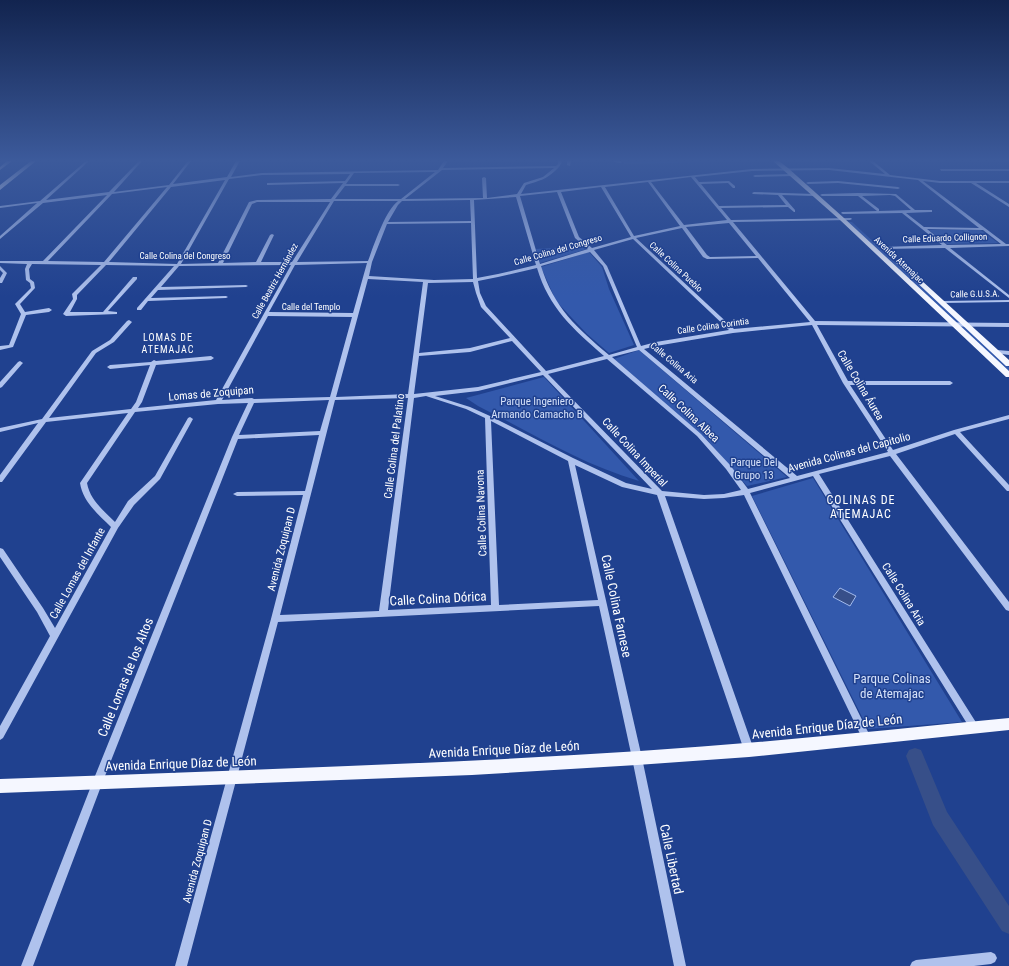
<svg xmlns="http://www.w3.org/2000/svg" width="1009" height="966" viewBox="0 0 1009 966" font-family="'Roboto Condensed',sans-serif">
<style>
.green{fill:#3359ac}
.water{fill:#374f89;stroke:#a2bbee}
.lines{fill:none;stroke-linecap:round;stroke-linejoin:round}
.canal{fill:#374f89;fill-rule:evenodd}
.minor{fill:#afc2ed;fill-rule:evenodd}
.major{fill:#f5f7ff;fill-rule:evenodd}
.labels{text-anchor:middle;stroke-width:3;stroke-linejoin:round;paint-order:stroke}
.far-street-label{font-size:9px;fill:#fff;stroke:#20418f}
.far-neighbourhood-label{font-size:10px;letter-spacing:1px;fill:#fff;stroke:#20418f}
.street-label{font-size:11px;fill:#fff;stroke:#20418f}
.park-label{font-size:11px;fill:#d4e0f9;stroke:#20418f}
.neighbourhood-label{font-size:12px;letter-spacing:1px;fill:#fff;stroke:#20418f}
.near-street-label{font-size:13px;fill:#fff;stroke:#20418f}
.near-park-label{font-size:13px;fill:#d4e0f9;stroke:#20418f}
</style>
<rect width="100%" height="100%" fill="#20418f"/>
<path class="green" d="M 623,161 L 764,161 L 624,164 Z
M 848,222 L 852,222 L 1009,367 L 1009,375 Z
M 979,229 L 998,243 L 947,244 L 929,230 Z
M 579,243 L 587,249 L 540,263 L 536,249 L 568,247 Z
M 589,252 L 602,267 L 609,289 L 634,345 L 609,353 L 587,334 L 556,301 L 541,267 Z
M 639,350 L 787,477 L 747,486 L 708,441 L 614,359 Z
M 544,377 L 639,481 C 583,465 530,432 478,406 L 466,398 Z
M 813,478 L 962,722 L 868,729 L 752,496 Z"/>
<path class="water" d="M 840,588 L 856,596 L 850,606 L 833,597 Z"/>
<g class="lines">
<path class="canal" d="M 915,748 L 921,750 L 947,812 L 1009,906 L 1009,934 L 1002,931 L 933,825 L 906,756 L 909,750 Z"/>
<path class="minor" d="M 86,161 L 89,161 L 46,200 L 109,192 L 139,161 L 142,161 L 114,192 L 169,185 L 188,161 L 191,161 L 173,184 L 227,177 L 236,161 L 240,161 L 231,177 L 262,173 L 438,170 L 444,161 L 448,161 L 443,168 L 556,166 L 558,164 L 558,161 L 562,161 C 561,165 559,167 556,170 C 547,179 539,181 526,185 L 521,194 L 752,169 L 829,168 L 885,174 L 869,161 L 873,161 L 890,175 L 940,181 L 1009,181 L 1009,183 L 976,183 L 1009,204 L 1009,207 L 971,183 L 940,183 L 923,181 L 1006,244 L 1009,244 L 1009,246 L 950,248 L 1009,295 L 1009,298 L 945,248 L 880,249 L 880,247 L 882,247 L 942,245 L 902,213 L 843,214 L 841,213 L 842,212 L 877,211 L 858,196 L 822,196 L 820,195 L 822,194 L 858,193 L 896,194 L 915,210 L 932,210 L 932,212 L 931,212 L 906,213 L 924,227 L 979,228 L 918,180 L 829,170 L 752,171 L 695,177 L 699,182 L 729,181 L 735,186 L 735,188 L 733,188 L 728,183 L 701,184 L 719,206 L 786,205 L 778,195 L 753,194 L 752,193 L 754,192 L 814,194 L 816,195 L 814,196 L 782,195 L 795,210 L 795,212 L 794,212 L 788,207 L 721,208 L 731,220 L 851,218 L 852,219 L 850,220 L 733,222 L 815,321 L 1009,323 L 1009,327 L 817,325 L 848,381 L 950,381 L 953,383 L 950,385 L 850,385 L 893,450 L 954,430 L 1009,415 L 1009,419 L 960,432 L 1009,485 L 1009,491 L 1007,491 L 955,434 L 896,454 L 1009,602 L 1009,611 L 1006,610 L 890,456 L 819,474 L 977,724 L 979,727 L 977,730 L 974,731 L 971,730 L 813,476 L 750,493 L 869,734 L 871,737 L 869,740 L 866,742 L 863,740 L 744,495 L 724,498 L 704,499 L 665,496 L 754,750 L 753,753 L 749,755 L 745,753 L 657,495 L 622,487 L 575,465 L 642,758 L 686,966 L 674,966 L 632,758 L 599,606 L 278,622 L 187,966 L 175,966 L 271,619 L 303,495 L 237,496 L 233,494 L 237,492 L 305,491 L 319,435 L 238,439 L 103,781 L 33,966 L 21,966 L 93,781 L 232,437 L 248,403 L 218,404 L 135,412 L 87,483 C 90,500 103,510 115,522 L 128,501 L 155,476 L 188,418 L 190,417 L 193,419 L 160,479 L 134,505 L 118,528 L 3,738 L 0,740 L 0,726 L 50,636 L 37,612 L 0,557 L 0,548 L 3,549 L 43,608 L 55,628 L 111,527 C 98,514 83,502 80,483 L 128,413 L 46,422 L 2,482 L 0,482 L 0,475 L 38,423 L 0,432 L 0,428 L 42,419 L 92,351 L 110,340 L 127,321 L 129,320 L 132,322 L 114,342 L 96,353 L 49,418 L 131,409 L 136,402 L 150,365 L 110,369 L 107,367 L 110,365 L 151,362 L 154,360 L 156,361 L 211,356 L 214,358 L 211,360 L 156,365 L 142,402 L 138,408 L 216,400 L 291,265 L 179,266 L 161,287 L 246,285 L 248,286 L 246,287 L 158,290 L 151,298 L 226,296 L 228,297 L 226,298 L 148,301 L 141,310 L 137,310 L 137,308 L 174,266 L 106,265 L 77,295 L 77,299 L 70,312 L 103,312 L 133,277 L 137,277 L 137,279 L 108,311 L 117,312 L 117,314 L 66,316 L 63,314 L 73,299 L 72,294 L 101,265 L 32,264 L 29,269 L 30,279 L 34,282 L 35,288 L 20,304 L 25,312 L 49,308 L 52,310 L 49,312 L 26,315 L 13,347 L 0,350 L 0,346 L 9,345 L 21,314 L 15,304 L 31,288 L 30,283 L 26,280 L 25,269 L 27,264 L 0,263 L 0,261 L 43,261 L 107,195 L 43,203 L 0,239 L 0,236 L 37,203 L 0,208 L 0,206 L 40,201 ZM 554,168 L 543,177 L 524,183 L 517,194 L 487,198 L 486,178 L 484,177 L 482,178 L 483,198 L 405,199 L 442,170 ZM 435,172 L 401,199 L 335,199 L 345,186 L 398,186 L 400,185 L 398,184 L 346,184 L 354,173 ZM 350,174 L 345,181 L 267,183 L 267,185 L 268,185 L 343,183 L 331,199 L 257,200 L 249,202 L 218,263 L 181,264 L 229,179 L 262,175 ZM 691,177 L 727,220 L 684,225 L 651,182 ZM 225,180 L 177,264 L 109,262 L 171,187 ZM 648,182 L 680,226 L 634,236 L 605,187 ZM 167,187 L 104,262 L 48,261 L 112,194 ZM 601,187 L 631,237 L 592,248 L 579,237 L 561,192 ZM 557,192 L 575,238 L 588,249 L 540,264 L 520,196 ZM 890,195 L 895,196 L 911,210 L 879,211 L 879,209 L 862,196 ZM 516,197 L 536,265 L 498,274 L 477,278 L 474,200 ZM 470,200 L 471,221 L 388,222 L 398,205 L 402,201 ZM 334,201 L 398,201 C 385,211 374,245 368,261 L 297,262 ZM 257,202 L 330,202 L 292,262 L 261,262 L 274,235 L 272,234 L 270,235 L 256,262 L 223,263 L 252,204 ZM 471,223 L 473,279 L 434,280 L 369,276 L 372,262 L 387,224 ZM 729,223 L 756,256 L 710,257 L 707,255 L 686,227 ZM 682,228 L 703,257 L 707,259 L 758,258 L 810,322 L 734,329 L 636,238 ZM 927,229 L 983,230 L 1001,244 L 947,245 ZM 633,239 L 729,330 L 656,342 L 641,346 L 607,266 L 594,250 ZM 590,252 L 603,266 L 637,347 L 609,355 C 577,328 554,308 541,266 ZM 367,263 L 353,313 L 269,312 L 295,265 ZM 537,268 C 549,308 573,329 604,356 L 546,371 L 486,306 L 480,293 L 478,281 L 498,277 ZM 368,279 L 423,282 L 408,394 L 336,397 ZM 473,282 L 476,293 L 481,307 L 510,338 L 470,348 L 419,353 L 428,283 ZM 268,316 L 352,317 L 330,397 L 254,399 L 252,398 L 222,400 ZM 812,325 L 843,383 L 888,452 L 797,476 L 644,349 L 656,346 L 733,333 ZM 512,341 L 541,372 L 478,387 L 414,394 L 419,356 L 470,352 ZM 639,350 L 790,478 L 748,489 L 730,465 L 701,434 L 612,357 ZM 607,359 L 697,436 L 726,469 L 741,490 L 724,494 L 704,495 L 662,491 L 548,374 ZM 543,375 L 546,378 L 652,489 L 626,483 L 573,458 L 490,416 L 470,407 L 435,396 L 478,391 ZM 426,396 L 466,409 L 485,418 L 491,605 L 388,610 L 414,398 ZM 408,398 L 379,611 L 280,615 L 335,400 ZM 329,400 L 320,431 L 239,435 L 254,403 ZM 491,421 L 568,461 L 598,600 L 499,605 Z
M 567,161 L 571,161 L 570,166 L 567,165 Z
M 611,161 L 621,161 L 622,162 L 620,163 Z
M 940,169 L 1009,169 L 1009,171 L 941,171 Z
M 792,174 L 793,176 L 755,177 L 753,176 L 755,175 Z
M 838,181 L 898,187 L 900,188 L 898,189 L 838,183 L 808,184 L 806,183 L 808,182 Z
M 0,266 L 7,273 L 2,283 L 0,283 L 0,278 L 3,273 L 0,270 Z
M 1009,300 L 1009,302 L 942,303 L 940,302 L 942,301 Z
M 997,350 L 1009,351 L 1009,355 L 995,353 L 995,351 Z
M 20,361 L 23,363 L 22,364 L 2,387 L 0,388 L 0,382 L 18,362 Z
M 991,952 L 995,954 L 997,958 L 995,962 L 991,964 L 974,966 L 910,966 L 912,962 L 916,960 Z"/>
<path class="major" d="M 7,161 L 12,161 L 0,170 L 0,167 Z
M 31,161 L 36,161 L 0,190 L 0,185 Z
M 773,161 L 779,161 L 788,168 L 844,218 L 1009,371 L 1009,377 L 1006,377 L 840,220 Z
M 895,260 L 899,260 L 1009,360 L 1009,366 L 1006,366 L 895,262 Z
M 1009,718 L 1009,730 L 749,757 L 637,765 L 472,775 L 0,793 L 0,779 C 213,771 427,765 640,751 C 763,743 886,730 1009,718 Z"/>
</g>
<linearGradient id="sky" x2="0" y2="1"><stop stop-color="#12244f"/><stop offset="0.54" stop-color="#3c5a9b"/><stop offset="1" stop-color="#3c5a9b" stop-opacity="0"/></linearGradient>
<rect width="1009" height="297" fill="url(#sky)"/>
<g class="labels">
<g class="far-street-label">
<text transform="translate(945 238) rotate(-2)" y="3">Calle Eduardo Collignon</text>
<text transform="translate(558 250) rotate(-16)" y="3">Calle Colina del Congreso</text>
<text x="185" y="259">Calle Colina del Congreso</text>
<text transform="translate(899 260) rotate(43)" y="3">Avenida Atemajac</text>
<text transform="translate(676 267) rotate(43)" y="3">Calle Colina Pueblo</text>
<text transform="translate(275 281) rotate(-61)" y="3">Calle Beatriz Hernández</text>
<text transform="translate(975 294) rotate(-1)" y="3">Calle G.U.S.A.</text>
<text x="311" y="310">Calle del Templo</text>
<text transform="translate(713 326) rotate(-8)" y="3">Calle Colina Corintia</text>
<text transform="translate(674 363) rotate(40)" y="3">Calle Colina Aria</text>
</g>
<g class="far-neighbourhood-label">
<text x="168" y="341">LOMAS DE<tspan x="168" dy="12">ATEMAJAC</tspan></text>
</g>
<g class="street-label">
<text transform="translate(861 385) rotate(59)" y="4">Calle Colina Áurea</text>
<text transform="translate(211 393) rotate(-5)" y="4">Lomas de Zoquipan</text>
<text transform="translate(689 413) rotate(43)" y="4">Calle Colina Albea</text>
<text transform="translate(394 446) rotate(-83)" y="4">Calle Colina del Palatino</text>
<text transform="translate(635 452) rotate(47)" y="4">Calle Colina Imperial</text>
<text transform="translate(849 452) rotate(-15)" y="4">Avenida Colinas del Capitolio</text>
<text transform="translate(481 513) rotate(-92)" y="4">Calle Colina Navona</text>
<text transform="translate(281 549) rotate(-76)" y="4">Avenida Zoquipan D</text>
<text transform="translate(77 573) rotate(-61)" y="4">Calle Lomas del Infante</text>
<text transform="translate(904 594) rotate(58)" y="4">Calle Colina Aria</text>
<text transform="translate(197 861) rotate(-75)" y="4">Avenida Zoquipan D</text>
</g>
<g class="park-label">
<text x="537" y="405">Parque Ingeniero<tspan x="537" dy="13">Armando Camacho B</tspan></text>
<text x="754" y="466">Parque Del<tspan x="754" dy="13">Grupo 13</tspan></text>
</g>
<g class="neighbourhood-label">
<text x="861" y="504">COLINAS DE<tspan x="861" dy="14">ATEMAJAC</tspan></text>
</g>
<g class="near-street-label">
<text transform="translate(438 598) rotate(-3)" y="5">Calle Colina Dórica</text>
<text transform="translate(617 606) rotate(78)" y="5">Calle Colina Farnese</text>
<text transform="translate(125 677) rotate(-68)" y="5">Calle Lomas de los Altos</text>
<text transform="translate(827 726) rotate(-6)" y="5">Avenida Enrique Díaz de León</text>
<text transform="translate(504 749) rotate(-3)" y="5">Avenida Enrique Díaz de León</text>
<text transform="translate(181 763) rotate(-2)" y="5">Avenida Enrique Díaz de León</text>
<text transform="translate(672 859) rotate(78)" y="5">Calle Libertad</text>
</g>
<g class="near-park-label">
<text x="892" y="683">Parque Colinas<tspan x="892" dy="15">de Atemajac</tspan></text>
</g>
</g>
</svg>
